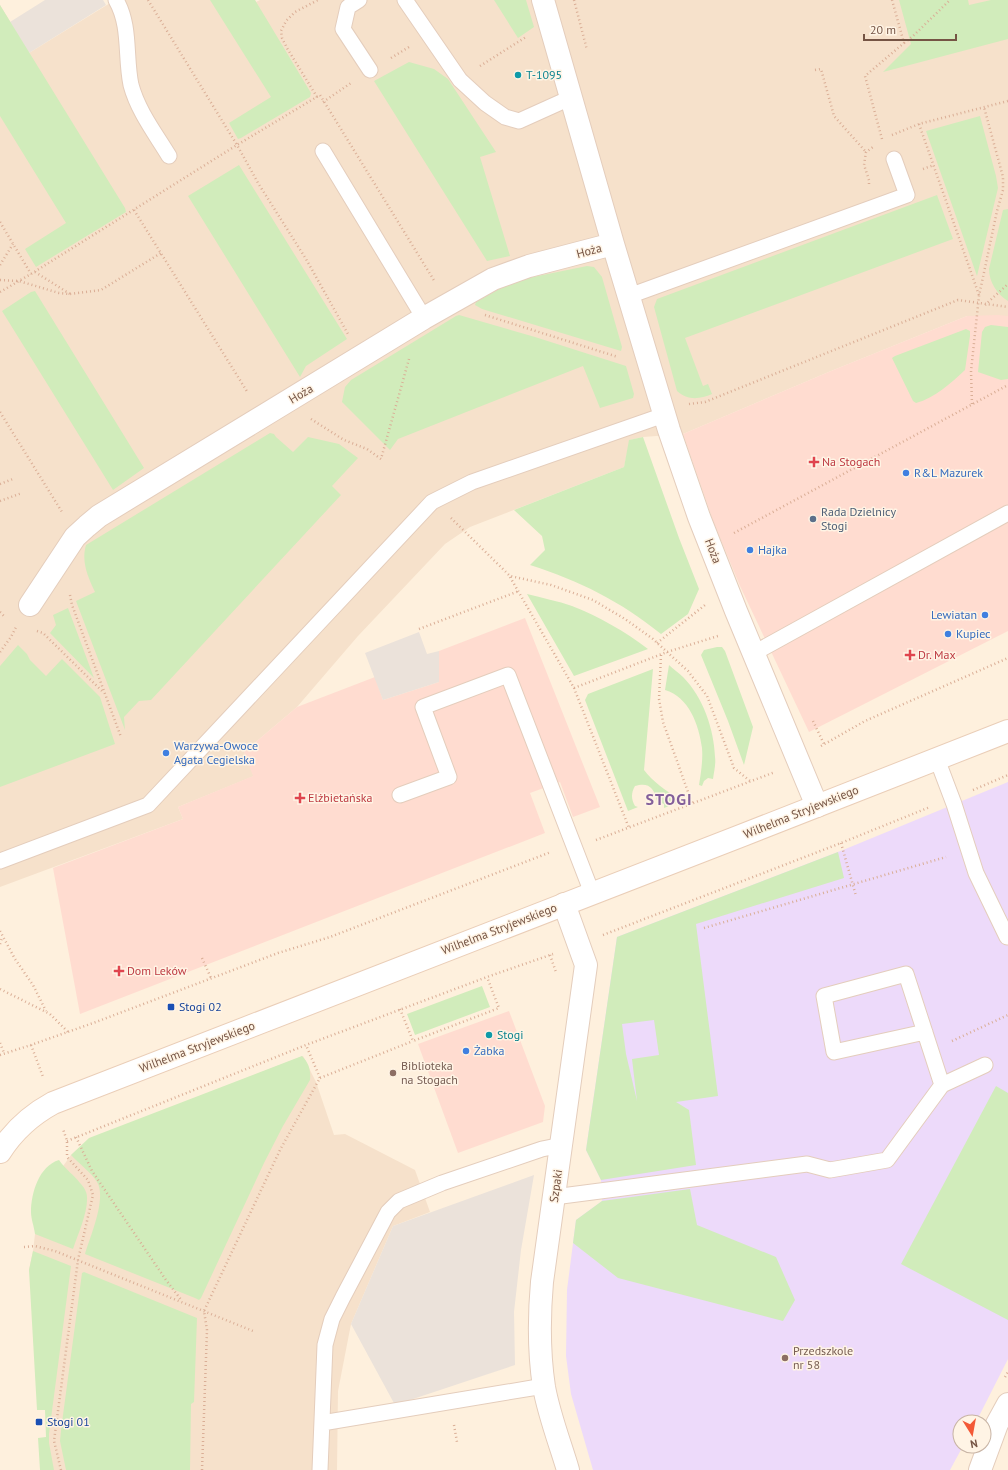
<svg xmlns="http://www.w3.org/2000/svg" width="1008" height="1470" viewBox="0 0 1008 1470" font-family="'PT Sans',sans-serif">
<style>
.residential{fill:#f6e1cb}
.commercial{fill:#ffdcd0}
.industrial{fill:#ebe2da}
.education{fill:#eddafa}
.green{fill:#d1ecbb;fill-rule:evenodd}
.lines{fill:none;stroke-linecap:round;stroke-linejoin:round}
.lane-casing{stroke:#e4cdbc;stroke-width:17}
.street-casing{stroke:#e4cdbc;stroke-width:24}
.secondary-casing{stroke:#eaceb8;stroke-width:24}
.path{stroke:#daae96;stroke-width:2.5;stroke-dasharray:1 3;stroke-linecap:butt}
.lane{stroke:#fff;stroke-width:15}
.street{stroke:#fff;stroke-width:22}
.secondary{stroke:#fff;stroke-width:22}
.culture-dot{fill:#0f9aa8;stroke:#fff4e5;stroke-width:1.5}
.health-dot{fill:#e0444e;stroke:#fff4e5;stroke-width:1.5}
.shop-dot{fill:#3f7fe0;stroke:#fff4e5;stroke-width:1.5}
.service-dot{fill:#5c6f8a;stroke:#fff4e5;stroke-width:1.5}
.transit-dot{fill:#1a4fb4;stroke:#fff4e5;stroke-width:1.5}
.education-dot{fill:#8d6e63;stroke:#fff4e5;stroke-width:1.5}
.labels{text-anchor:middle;stroke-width:3;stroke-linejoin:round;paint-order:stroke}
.culture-label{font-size:12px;fill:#0d838f;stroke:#fff4e5;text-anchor:start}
.street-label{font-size:12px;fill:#755444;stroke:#fff4e5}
.health-label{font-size:12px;fill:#be3a42;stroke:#fff4e5;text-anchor:start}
.shop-label{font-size:12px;fill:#366cbe;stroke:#fff4e5;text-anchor:start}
.service-label{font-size:12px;fill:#4e5e75;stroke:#fff4e5;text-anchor:start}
.transit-label{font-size:12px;fill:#164399;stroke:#fff4e5;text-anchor:start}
.education-label{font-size:12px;fill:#785e54;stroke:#fff4e5;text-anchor:start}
.district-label{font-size:16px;font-weight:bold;letter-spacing:1px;fill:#835f9a;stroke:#fff4e5}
</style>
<rect width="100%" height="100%" fill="#fef0dd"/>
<path class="residential" d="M 115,0 L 255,0 L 256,2 L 260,0 L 1008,0 L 1008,316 L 967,316 L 831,371 L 683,434 L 643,437 L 630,440 L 624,467 L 470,527 L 445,544 L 358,636 L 297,707 L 244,752 L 254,776 L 178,807 L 183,819 L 0,887 L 0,5 L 29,53 Z
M 303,1056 L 316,1082 L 334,1135 L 345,1134 L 415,1170 L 430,1212 L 393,1226 L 351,1324 L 338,1391 L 337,1470 L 50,1470 L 41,1311 L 29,1270 L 33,1251 L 35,1234 L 51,1183 L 71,1155 L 80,1147 L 192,1099 Z"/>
<path class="commercial" d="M 998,315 L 1008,316 L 1008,631 L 809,732 L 740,586 L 713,521 L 683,434 L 831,371 L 967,316 Z
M 525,618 L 600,807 L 573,817 L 560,782 L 530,793 L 545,833 L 80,1014 L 53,868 L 183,819 L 178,807 L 253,776 L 244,752 L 297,707 L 375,677 L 383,700 L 439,682 L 439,651 Z
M 509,1011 L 545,1106 L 543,1122 L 458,1153 L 418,1044 Z"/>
<path class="industrial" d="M 45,0 L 103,0 L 106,5 L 29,53 L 10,22 Z
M 419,632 L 427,654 L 439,651 L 439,682 L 383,700 L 365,653 Z
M 534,1175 L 521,1250 L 514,1312 L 515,1365 L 395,1405 L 351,1324 L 393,1226 Z"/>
<path class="education" d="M 1008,782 L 1008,1359 L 976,1422 L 960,1422 L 960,1446 L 963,1446 L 950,1470 L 593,1470 L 571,1394 L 566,1356 L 567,1290 L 576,1220 L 602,1201 L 601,1180 L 586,1150 L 617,937 L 843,850 Z"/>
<path class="green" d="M 210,0 L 255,0 L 311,93 L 310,97 L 241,138 L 238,139 L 229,123 L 271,97 Z
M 494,0 L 526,0 L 534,27 L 518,38 Z
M 899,0 L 968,0 L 969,5 L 991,0 L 1008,0 L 1008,39 L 883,72 L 911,44 Z
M 0,5 L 125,208 L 126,212 L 36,267 L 25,249 L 66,223 L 0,116 Z
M 409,62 L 434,69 L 448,79 L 496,152 L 480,157 L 510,256 L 487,261 L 374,81 Z
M 980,116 L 996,176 L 998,188 L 977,276 L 926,131 Z
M 239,165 L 347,339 L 306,366 L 300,377 L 188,196 Z
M 937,195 L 953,239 L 685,338 L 703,386 L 708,384 L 712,394 C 700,399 688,401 677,391 L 654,307 L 657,299 Z
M 1008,209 L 1008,301 C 997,294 989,282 989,269 L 1003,210 Z
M 587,266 L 594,267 L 602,277 L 622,347 L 621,351 L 482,309 L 475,305 L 476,302 L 508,284 L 528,278 Z
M 35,291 L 144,468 L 113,490 L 2,311 L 31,292 Z
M 459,315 L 535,337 L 626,366 L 634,394 L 633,398 L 600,408 L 583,366 L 398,439 L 390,450 L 342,402 L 345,387 L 351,380 L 456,316 Z
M 991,325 L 1008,327 L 1008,379 L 1001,380 L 978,372 L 982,332 L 985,327 Z
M 966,329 L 970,331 L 970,336 L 965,370 C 951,383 935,398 916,403 L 913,401 L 892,358 L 895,356 Z
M 270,433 L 274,434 L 276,437 L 293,452 L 308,437 L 339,444 L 358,458 L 332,486 L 341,495 L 151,700 L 139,701 L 124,717 L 125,730 L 76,601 L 95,592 C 88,577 81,562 86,545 Z
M 643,437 L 679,538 L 699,589 L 688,614 L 661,634 C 620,601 580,581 530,565 L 545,550 L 542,536 L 514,510 L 624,467 L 629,440 Z
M 527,594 C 542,598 558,601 572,606 C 598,616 626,632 648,649 L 574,676 Z
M 68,608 L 94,678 L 50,633 L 56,625 L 53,615 Z
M 18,645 L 27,654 L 30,660 L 46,676 L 62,659 L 100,697 L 115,744 L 0,787 L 0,666 Z
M 717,647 L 722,647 L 725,651 L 753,727 L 744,765 L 728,721 L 701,655 L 704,650 Z
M 669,665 C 673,669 679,673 683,677 C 703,697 714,729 715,757 C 716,764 714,772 713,779 L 708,778 L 704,781 L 702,786 L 699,785 C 701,773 703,760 702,748 C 699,725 689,697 665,690 Z
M 653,669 L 644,770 C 652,781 666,791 678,798 L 683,795 L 684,800 L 664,808 L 664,804 L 657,801 C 654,788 649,782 635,786 C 631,793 631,799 635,806 L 638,807 L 628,811 L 585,700 L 588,694 Z
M 838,852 L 844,878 L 696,924 L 718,1096 L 676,1102 L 689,1110 L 696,1165 L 601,1180 L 586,1150 L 617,937 ZM 654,1020 L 659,1055 L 632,1059 L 637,1101 L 626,1054 L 622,1024 Z
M 482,986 L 490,1007 L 415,1035 L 407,1014 Z
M 302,1056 C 309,1063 311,1071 310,1080 L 283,1126 L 264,1163 L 201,1298 L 199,1300 L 195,1298 L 85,1254 C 90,1237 107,1198 97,1182 C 91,1172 79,1164 71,1155 L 89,1138 Z
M 996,1086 L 1008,1093 L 1008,1320 L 901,1264 Z
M 59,1160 C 65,1169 74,1175 80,1183 C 84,1187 87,1192 87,1197 C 88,1212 78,1234 73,1249 L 35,1234 C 34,1226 31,1219 31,1212 C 31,1193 39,1166 59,1160 Z
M 690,1189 L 697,1225 L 776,1257 L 795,1300 L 783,1321 L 618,1278 L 573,1243 L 576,1220 L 602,1201 Z
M 33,1251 L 71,1266 L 49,1434 L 49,1443 L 54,1470 L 40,1470 L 38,1438 L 46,1437 L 45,1410 L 37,1410 L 29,1270 Z
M 84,1272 L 197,1318 L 194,1402 L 191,1404 L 190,1470 L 66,1470 L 60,1441 L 61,1430 L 82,1273 Z"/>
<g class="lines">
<g class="lane-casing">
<path id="lane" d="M 116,0 C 131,26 125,57 131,85 C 138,111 155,133 169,156
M 359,0 L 348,7 L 343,29 L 370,70
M 405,0 L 460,80 L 485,103 L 505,117 L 519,121 L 570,98
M 323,151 L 424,318
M 629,296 L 907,195 L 894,159
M 754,653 L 1008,513
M 937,759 L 954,804 L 976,873 L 1007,937
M 400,795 L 449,777 L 423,707 L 508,675 L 592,893
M 0,861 L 148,805 L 432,502 L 472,482 L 664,415
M 925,1032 L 834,1052 L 824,996 L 906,974 L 942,1085
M 554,1197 L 807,1164 L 830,1170 L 887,1160 L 942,1085 L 985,1065
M 322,1423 L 544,1386
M 320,1470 L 325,1345 L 332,1319 L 343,1297 L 388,1212 L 399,1201 L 442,1183 L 542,1149 L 562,1145"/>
</g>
<g class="street-casing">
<path id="street" d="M 543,0 L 613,244 L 669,430 L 699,517 L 736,611 L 817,806
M 30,605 L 75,537 L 87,526 L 99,516 L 424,318 L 493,279 L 529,266 L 613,244
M 564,904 L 586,965 L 542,1282 C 539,1316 539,1354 544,1387 C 549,1415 560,1443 568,1470
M 980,1470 L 997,1424 L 1008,1404"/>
</g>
<g class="secondary-casing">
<path id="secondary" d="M 0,1152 C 14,1130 31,1115 53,1103 L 743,835 L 1008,731"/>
</g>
<path class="path" d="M 148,0 L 237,145 L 258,183 L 306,259 L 348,334
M 574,0 L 587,50
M 904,43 L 912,37 L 950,0
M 391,58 L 409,47
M 480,66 L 526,37
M 815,70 L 821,69 L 834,116 L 866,152
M 317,97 L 287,48 L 282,38 L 281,31 L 286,21 L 295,12 L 318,0
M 323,102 L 351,83
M 919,124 L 979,295
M 892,135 L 919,124 L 1008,101
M 882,139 L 865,76 L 904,43 L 892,0
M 923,169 L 934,165
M 869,184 L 869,180 L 864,165 L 866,152 L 873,147
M 134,210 L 248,393
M 0,222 L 31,274
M 0,265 L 13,244
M 35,272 L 70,294
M 0,280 L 19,281 L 59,293 L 70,294 L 101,290 L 161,253
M 0,292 L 31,274 L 237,145 L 320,95 L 435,282
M 985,305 L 1008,284
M 485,315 L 618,357
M 689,404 L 705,402 L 958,300 L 1008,307
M 972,404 L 971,371 L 979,296 L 997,211 L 1003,190 L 1003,177 L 984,107
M 0,412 L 62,512
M 311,419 L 344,440 L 367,449 L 381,459 L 409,359
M 0,484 L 13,479
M 0,501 L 22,493
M 451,518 L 510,576 L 551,585 L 593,600 L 625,619 L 653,639 L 667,652 L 688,671 L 707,696 L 734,768 L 750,781
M 734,533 L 1008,385
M 510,577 L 574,688 L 629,828
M 70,595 L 72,605 L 121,737
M 0,612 L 4,616
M 419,629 L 519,591
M 37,631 L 43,633 L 103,692
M 657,643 L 705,605
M 0,652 L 11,637 L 16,627
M 661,655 L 659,699 L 663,722 L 692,803
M 574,688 L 667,652 L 718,636
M 813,721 L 824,744
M 821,746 L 865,721 L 1008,658
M 973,790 L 1008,775
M 596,840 L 775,772
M 841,843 L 856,896
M 704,928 L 946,857
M 0,931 L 15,959 L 33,985 L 46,1011
M 603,935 L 841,843 L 930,807
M 0,944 L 2,938
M 550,955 L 556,972
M 202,958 L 211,978
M 0,989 L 50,1014 L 68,1032
M 400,1009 L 413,1041 L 499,1008 L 487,977
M 952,1041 L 1008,1015
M 0,1043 L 4,1053
M 31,1045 L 43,1077
M 0,1055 L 31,1045 L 96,1022 L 278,953 L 330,937 L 551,852
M 320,1078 L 413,1041
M 76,1137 L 92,1171 L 166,1280 L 182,1301
M 67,1141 L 306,1045 L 487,977 L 553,954
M 24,1247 L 35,1246 L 55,1251 L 253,1331
M 1005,1377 L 1008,1372
M 454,1425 L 457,1442
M 61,1470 L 54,1441 L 78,1260 L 93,1195 L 88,1180 L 67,1157 L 67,1141 L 63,1129
M 202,1470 L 207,1330 L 204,1311 L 280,1150 L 320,1078 L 306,1045"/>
<use href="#lane" class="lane"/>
<use href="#street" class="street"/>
<use href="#secondary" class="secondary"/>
</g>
<g class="culture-dot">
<circle cx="518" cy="75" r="4"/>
<circle cx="489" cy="1035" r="4"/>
</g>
<g class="health-dot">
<path d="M812 456h4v4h4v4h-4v4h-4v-4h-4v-4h4z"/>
<path d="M908 649h4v4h4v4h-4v4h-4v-4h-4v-4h4z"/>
<path d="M298 792h4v4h4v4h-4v4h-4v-4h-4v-4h4z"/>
<path d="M117 965h4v4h4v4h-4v4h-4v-4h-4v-4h4z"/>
</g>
<g class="shop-dot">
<circle cx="906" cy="473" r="4"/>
<circle cx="750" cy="550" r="4"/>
<circle cx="985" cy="615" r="4"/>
<circle cx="948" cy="634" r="4"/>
<circle cx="166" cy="753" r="4"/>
<circle cx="466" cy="1051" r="4"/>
</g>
<circle class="service-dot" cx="813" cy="519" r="4"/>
<g class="transit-dot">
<rect x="167" y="1003" width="8" height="8" rx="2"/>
<rect x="35" y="1418" width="8" height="8" rx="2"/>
</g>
<g class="education-dot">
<circle cx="393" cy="1073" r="4"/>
<circle cx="785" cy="1358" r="4"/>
</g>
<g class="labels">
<g class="culture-label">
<text x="526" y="79">T-1095</text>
<text x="497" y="1039">Stogi</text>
</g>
<g class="street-label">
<text transform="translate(589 251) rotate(-15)" y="4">Hoża</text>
<text transform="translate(301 394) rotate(-31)" y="4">Hoża</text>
<text transform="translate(713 551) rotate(69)" y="4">Hoża</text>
<text transform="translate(801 812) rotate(-22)" y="4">Wilhelma Stryjewskiego</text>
<text transform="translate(499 929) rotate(-21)" y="4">Wilhelma Stryjewskiego</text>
<text transform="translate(197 1047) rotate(-21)" y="4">Wilhelma Stryjewskiego</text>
<text transform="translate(556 1186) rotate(-82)" y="4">Szpaki</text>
</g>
<g class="health-label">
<text x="822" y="466">Na Stogach</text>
<text x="918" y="659">Dr. Max</text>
<text x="308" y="802">Elżbietańska</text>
<text x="127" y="975">Dom Leków</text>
</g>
<g class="shop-label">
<text x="914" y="477">R&amp;L Mazurek</text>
<text x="758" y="554">Hajka</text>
<text x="977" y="619" text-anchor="end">Lewiatan</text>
<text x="956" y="638">Kupiec</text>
<text x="174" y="750">Warzywa-Owoce<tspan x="174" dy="14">Agata Cegielska</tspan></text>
<text x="474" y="1055">Żabka</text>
</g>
<g class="service-label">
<text x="821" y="516">Rada Dzielnicy<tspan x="821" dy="14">Stogi</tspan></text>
</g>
<g class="transit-label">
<text x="179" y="1011">Stogi 02</text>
<text x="47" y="1426">Stogi 01</text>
</g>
<g class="education-label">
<text x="401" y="1070">Biblioteka<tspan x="401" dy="14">na Stogach</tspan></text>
<text x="793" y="1355">Przedszkole<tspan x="793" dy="14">nr 58</tspan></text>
</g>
<g class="district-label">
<text x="669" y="805">STOGI</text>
</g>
</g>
<g transform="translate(972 1434) rotate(169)"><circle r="19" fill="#fff4e5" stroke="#c8b4a5"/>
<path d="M0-3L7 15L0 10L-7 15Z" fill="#f35937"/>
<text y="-6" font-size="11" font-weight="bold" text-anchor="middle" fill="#755444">N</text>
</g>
<path d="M864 34v6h92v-6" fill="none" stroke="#755444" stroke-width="2"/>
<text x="870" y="34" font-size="12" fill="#755444" stroke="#fff4e5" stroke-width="3" paint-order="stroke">20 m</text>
</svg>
